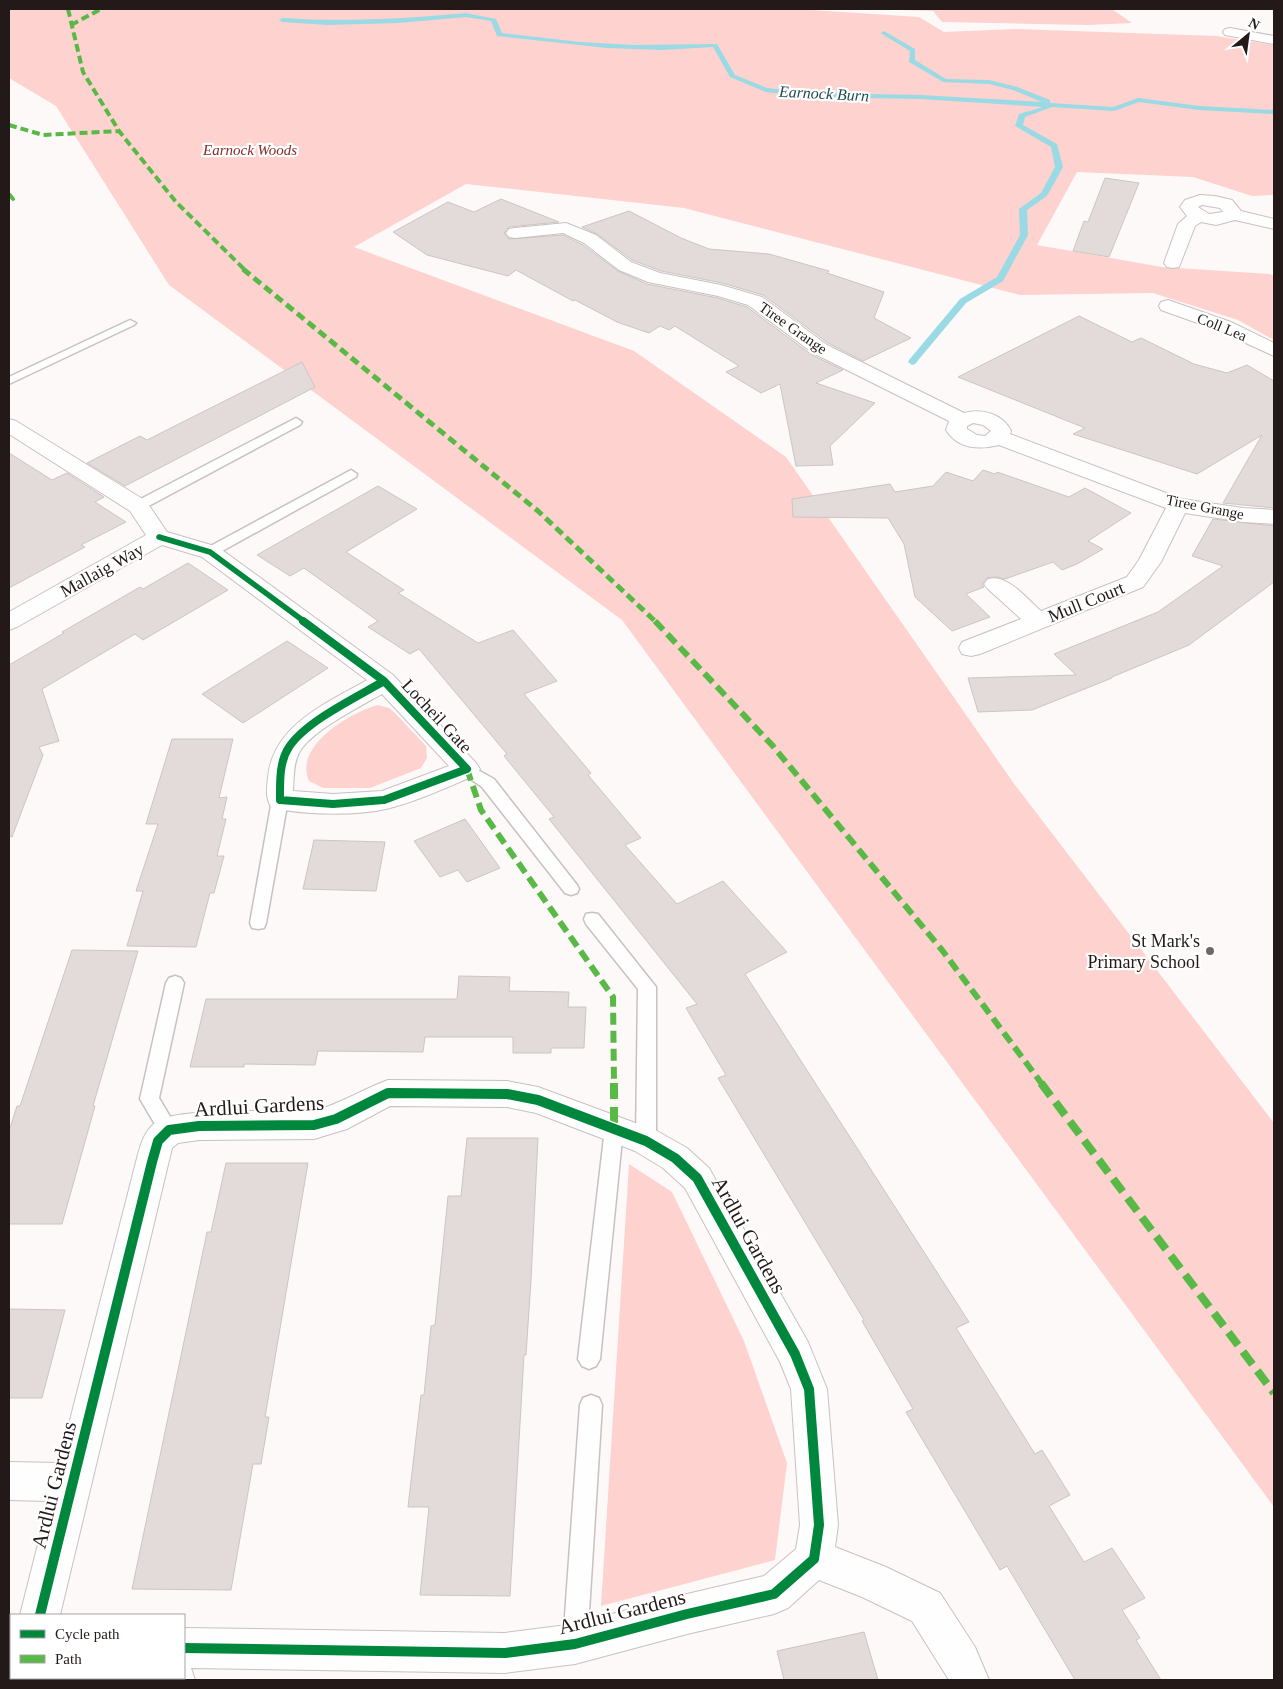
<svg xmlns="http://www.w3.org/2000/svg" width="1283" height="1689" viewBox="0 0 1283 1689" font-family="'Times New Roman',serif">
<style>
.green{fill:#fed2ce}
.lines{fill:none;stroke-linecap:round;stroke-linejoin:round}
.stream{fill:#99dae4;fill-rule:evenodd}
.building{fill:#e3dbda;stroke:#ccc5c4}
.lane-casing{stroke:#c8c1c0;stroke-width:3}
.street-casing{stroke:#c8c1c0;stroke-width:2}
.lane{fill:#fffefe;fill-rule:evenodd}
.street{fill:#fffefe;fill-rule:evenodd}
.quiet-far3{stroke:#58b947;stroke-width:4;stroke-dasharray:8 4;stroke-linecap:butt}
.quiet-far2{stroke:#58b947;stroke-width:5;stroke-dasharray:9 5;stroke-linecap:butt}
.quiet-far1{stroke:#58b947;stroke-width:6;stroke-dasharray:12 6;stroke-linecap:butt}
.quiet{stroke:#58b947;stroke-width:8;stroke-dasharray:16 8;stroke-linecap:butt}
.cycleway-far2-casing{stroke:#fff;stroke-width:8}
.cycleway-far1-casing{stroke:#fff;stroke-width:11}
.cycleway-casing{stroke:#fff;stroke-width:13}
.cycleway-far2{stroke:#00873e;stroke-width:5.5}
.cycleway-far1{stroke:#00873e;stroke-width:8}
.cycleway{stroke:#00873e;stroke-width:10}
.poi-dot{fill:#6f6766;stroke:#fff;stroke-width:2}
.labels{text-anchor:middle;stroke-width:4.5;stroke-linejoin:round;paint-order:stroke}
.far-park-label{font-size:15px;font-style:italic;fill:#842c29;stroke:#fff}
.far-street-label{font-size:15px;fill:#231918;stroke:#fff}
.far-water-label{font-size:16px;font-style:italic;fill:#1f4b51;stroke:#fff}
.street-label{font-size:18px;fill:#231918;stroke:#fff}
.poi-label{font-size:18px;fill:#231918;stroke:#fff;text-anchor:end}
.near-street-label{font-size:21px;fill:#231918;stroke:#fff}
</style>
<rect width="100%" height="100%" fill="#fdf9f8"/>
<path class="green" d="M 9,9 L 796,9 L 919,17 L 944,32 L 1015,29 L 1217,36 L 1274,45 L 1274,195 L 1252,196 L 1193,177 L 1077,172 L 1037,245 L 1162,267 L 1270,274 L 1274,276 L 1274,340 L 1238,320 L 1153,293 L 1020,295 L 684,208 L 466,184 L 354,247 L 634,351 L 786,457 L 1015,785 L 1274,1123 L 1274,1507 L 622,620 L 169,285 L 56,106 L 9,78 Z
M 868,9 L 1112,9 L 1132,23 L 1087,25 L 942,22 L 933,11 Z
M 378,705 L 389,708 L 395,713 L 426,746 L 427,758 L 421,768 L 370,788 L 323,788 L 309,781 C 293,746 351,712 378,705 Z
M 629,1164 L 672,1192 L 744,1341 L 787,1463 L 775,1560 L 601,1606 Z"/>
<g class="lines">
<path class="stream" d="M 466,13 L 496,19 L 502,33 L 580,42 L 634,45 L 717,44 L 735,75 L 767,88 L 812,93 L 920,95 L 1042,102 L 1013,90 L 989,84 L 943,82 L 909,62 L 910,51 L 882,34 L 881,33 L 884,31 L 915,49 L 915,60 L 946,79 L 989,80 L 1017,87 L 1050,100 L 1050,103 L 1113,107 L 1138,98 L 1199,106 L 1274,110 L 1274,114 L 1199,110 L 1139,102 L 1114,111 L 1052,107 L 1025,117 L 1023,125 L 1057,144 L 1063,167 L 1047,196 L 1027,210 L 1028,235 L 1003,281 L 966,303 L 915,364 L 912,365 L 908,362 L 909,360 L 960,299 L 997,277 L 1020,235 L 1019,209 L 1041,193 L 1055,167 L 1051,147 L 1015,126 L 1019,114 L 1043,107 L 920,99 L 812,97 L 766,92 L 730,77 L 713,47 L 661,50 L 607,48 L 497,36 L 491,21 L 466,17 L 399,23 L 328,25 L 282,22 L 279,20 L 282,18 C 344,22 404,19 466,13 Z"/>
</g>
<path class="building" d="M 1105,178 L 1139,183 L 1109,257 L 1073,251 L 1084,221 L 1088,222 Z
M 501,199 L 559,222 L 509,227 L 504,233 L 509,239 L 563,235 L 583,245 L 618,271 L 647,284 L 718,298 L 747,307 L 812,355 L 843,370 L 816,383 L 875,403 L 830,446 L 833,465 L 796,466 L 780,384 L 761,393 L 726,372 L 739,366 L 675,326 L 669,330 L 660,326 L 649,333 L 617,322 L 575,300 L 573,301 L 516,270 L 508,276 L 427,255 L 393,232 L 448,202 L 474,212 Z
M 629,211 L 681,238 L 709,249 L 769,254 L 829,271 L 827,273 L 884,292 L 874,318 L 911,338 L 863,361 L 828,343 L 763,295 L 722,283 L 661,271 L 632,260 L 597,234 L 582,227 Z
M 1079,316 L 1132,342 L 1141,338 L 1194,364 L 1227,373 L 1247,365 L 1274,381 L 1274,508 L 1223,503 L 1262,435 L 1197,474 L 1073,434 L 1085,428 L 958,377 Z
M 302,362 L 315,387 L 125,486 L 87,463 L 140,436 L 147,440 Z
M 9,453 L 52,480 L 67,473 L 104,497 L 95,502 L 126,522 L 81,545 L 85,547 L 9,588 Z
M 983,470 L 995,474 L 997,472 L 1069,497 L 1085,488 L 1131,513 L 1088,541 L 1103,549 L 1077,564 L 1062,570 L 1053,562 L 1005,579 L 996,577 L 987,578 L 982,584 L 984,587 L 966,594 L 990,617 L 952,631 L 915,597 L 904,544 L 888,518 L 793,517 L 792,499 L 890,484 L 895,492 L 933,486 L 946,472 L 973,481 Z
M 378,486 L 417,509 L 346,552 L 404,590 L 398,593 L 478,643 L 513,630 L 557,681 L 524,694 L 591,773 L 588,775 L 641,838 L 625,845 L 677,904 L 723,881 L 787,952 L 745,974 L 969,1322 L 956,1328 L 1035,1454 L 1042,1450 L 1070,1495 L 1049,1506 L 1084,1562 L 1112,1548 L 1145,1598 L 1122,1610 L 1140,1638 L 1136,1640 L 1161,1680 L 1075,1680 L 1007,1566 L 1000,1570 L 906,1412 L 913,1409 L 862,1321 L 864,1320 L 718,1078 L 726,1075 L 686,1008 L 697,1004 L 549,819 L 554,817 L 504,756 L 507,754 L 419,649 L 410,654 L 368,627 L 378,621 L 304,568 L 290,576 L 257,555 Z
M 1213,519 L 1274,526 L 1274,582 L 1189,645 L 1112,677 L 1112,678 L 1032,710 L 978,712 L 968,678 L 1076,675 L 1054,654 L 1158,612 L 1223,566 L 1192,556 Z
M 188,563 L 228,590 L 143,640 L 135,634 L 42,689 L 59,741 L 39,747 L 43,755 L 12,837 L 9,836 L 9,665 L 64,633 L 62,632 L 140,587 L 143,589 Z
M 287,641 L 328,668 L 243,723 L 202,694 Z
M 172,739 L 233,739 L 219,798 L 227,797 L 222,819 L 226,819 L 217,856 L 224,856 L 214,893 L 210,893 L 196,947 L 127,946 L 143,891 L 136,891 L 158,824 L 146,824 Z
M 465,819 L 500,868 L 467,882 L 458,870 L 440,877 L 414,841 Z
M 314,840 L 385,842 L 376,891 L 303,889 Z
M 72,950 L 138,951 L 93,1106 L 95,1106 L 62,1224 L 9,1224 L 9,1131 L 17,1106 L 20,1106 Z
M 459,976 L 510,977 L 509,991 L 569,992 L 568,1007 L 586,1007 L 584,1048 L 551,1048 L 551,1053 L 513,1053 L 513,1037 L 425,1037 L 423,1052 L 318,1051 L 315,1065 L 244,1064 L 244,1067 L 190,1067 L 206,999 L 457,999 Z
M 467,1138 L 538,1138 L 531,1280 L 526,1355 L 524,1355 L 510,1596 L 420,1595 L 429,1507 L 408,1507 L 421,1395 L 424,1395 L 431,1326 L 435,1325 L 448,1196 L 461,1196 Z
M 226,1163 L 308,1163 L 265,1417 L 269,1417 L 261,1464 L 253,1464 L 231,1590 L 132,1589 L 207,1232 L 211,1232 Z
M 9,1309 L 65,1310 L 42,1398 L 9,1398 Z
M 864,1632 L 878,1680 L 784,1680 L 777,1651 Z"/>
<g class="lines">
<g class="lane-casing">
<path id="lane" d="M 130,320 L 136,323 L 134,325 L 9,384 L 9,377 Z
M 296,418 L 302,422 L 300,425 L 143,509 L 133,509 L 131,506 L 133,503 Z
M 351,470 L 357,474 L 356,477 L 215,555 L 210,556 L 203,552 L 205,549 Z
M 467,764 L 494,779 L 577,885 L 579,889 L 577,893 L 571,895 L 565,893 L 482,787 L 462,773 L 459,769 L 462,765 Z
M 280,794 L 286,796 L 288,800 L 266,923 L 264,928 L 258,929 L 252,928 L 250,923 L 272,800 L 274,796 Z
M 592,913 L 598,914 L 656,987 L 656,1141 L 653,1147 L 646,1149 L 639,1147 L 636,1141 L 638,989 L 586,924 L 584,919 L 586,914 Z
M 175,976 L 181,978 L 184,983 L 159,1098 L 178,1130 L 176,1136 L 169,1138 L 162,1136 L 140,1099 L 166,983 L 169,978 Z
M 614,1121 L 621,1123 L 623,1129 L 600,1359 L 596,1366 L 589,1369 L 582,1366 L 578,1359 L 605,1129 L 607,1123 Z
M 591,1395 L 599,1398 L 602,1405 L 587,1644 L 583,1652 L 575,1656 L 567,1652 L 563,1644 L 580,1405 L 583,1398 Z"/>
</g>
<g class="street-casing">
<path id="street" d="M 1230,28 L 1274,36 L 1274,44 L 1225,35 L 1223,32 L 1225,29 Z
M 1200,195 L 1215,196 L 1232,200 L 1241,211 L 1274,219 L 1274,229 L 1235,220 L 1216,225 L 1201,222 L 1195,226 L 1179,267 L 1173,268 L 1167,267 L 1164,263 L 1178,224 L 1187,216 L 1180,207 L 1185,200 ZM 1202,205 L 1220,208 L 1223,212 L 1209,214 L 1198,207 Z
M 566,223 L 596,235 L 631,262 L 660,273 L 721,285 L 762,297 L 827,345 L 964,413 C 982,408 1003,414 1011,431 L 1010,434 L 1182,499 L 1243,508 L 1274,510 L 1274,524 L 1243,522 L 1185,513 L 1161,562 L 1143,587 L 980,654 L 971,656 L 962,654 L 959,648 L 962,642 L 1021,619 L 988,589 L 984,584 L 988,579 C 1008,574 1026,598 1041,611 L 1127,577 L 1139,560 L 1166,508 L 999,445 C 979,450 958,449 946,430 L 949,421 L 813,353 L 748,305 L 718,296 L 648,282 L 619,270 L 584,243 L 563,233 L 515,238 L 509,237 L 506,233 L 509,229 L 515,228 ZM 973,423 L 983,425 L 991,431 L 985,436 L 977,435 L 967,429 L 967,426 Z
M 1168,300 L 1231,322 L 1274,343 L 1274,356 L 1217,330 L 1161,310 L 1159,306 L 1161,302 Z
M 9,419 L 16,421 L 146,501 L 167,532 L 218,547 L 393,675 L 476,763 L 480,769 L 476,775 C 447,787 416,802 386,809 C 356,816 299,815 271,807 C 265,797 267,787 268,777 C 273,725 327,703 367,680 L 202,557 L 162,545 L 17,627 L 9,630 L 9,612 L 146,535 L 130,511 L 9,434 ZM 382,694 L 449,766 L 382,791 L 333,794 L 293,791 C 294,779 293,764 299,753 C 309,732 361,706 382,694 Z
M 388,1080 L 507,1081 L 538,1087 L 657,1131 L 687,1148 L 709,1168 L 808,1342 L 827,1389 L 838,1525 L 835,1547 L 886,1567 L 940,1593 L 975,1647 L 989,1680 L 949,1680 L 912,1621 L 862,1597 L 819,1580 L 788,1608 L 774,1614 L 687,1634 L 575,1664 L 505,1673 L 191,1668 L 195,1680 L 155,1680 L 155,1678 L 184,1678 L 184,1628 L 505,1633 L 575,1624 L 687,1594 L 764,1576 L 796,1549 L 800,1525 L 791,1389 L 780,1362 L 685,1188 L 663,1168 L 635,1151 L 536,1113 L 507,1107 L 390,1106 L 347,1129 L 314,1139 L 199,1140 L 178,1143 L 172,1148 L 60,1615 L 20,1615 L 49,1501 L 9,1500 L 9,1462 L 59,1463 L 136,1162 C 140,1147 143,1132 156,1122 C 175,1107 285,1112 314,1111 C 340,1104 363,1089 388,1080 Z"/>
</g>
<use href="#lane" class="lane"/>
<use href="#street" class="street"/>
<path class="quiet-far3" d="M 68,9 L 83,72 L 119,131 L 176,202 L 245,270
M 71,25 L 101,9
M 9,125 L 43,135 L 119,131
M 9,194 L 13,199 L 9,202"/>
<path class="quiet-far2" d="M 243,269 L 538,511 L 656,622"/>
<path class="quiet-far1" d="M 655,621 L 772,745 L 942,950 L 1042,1084
M 467,769 L 481,810 L 613,997 L 614,1084"/>
<path class="quiet" d="M 614,1083 L 614,1129
M 1041,1083 L 1274,1393"/>
<g class="cycleway-far2-casing">
<path id="cycleway-far2" d="M 159,537 L 210,552 L 305,622"/>
</g>
<g class="cycleway-far1-casing">
<path id="cycleway-far1" d="M 303,621 L 384,681
M 384,681 L 467,769 L 384,800 L 333,804 L 280,800 C 280,783 279,762 289,747 C 306,721 357,697 384,681 Z"/>
</g>
<g class="cycleway-casing">
<path id="cycleway" d="M 40,1615 L 152,1162 L 158,1141 L 169,1130 L 199,1126 L 314,1125 L 336,1119 L 388,1093 L 507,1094 L 538,1100 L 646,1141 L 675,1158 L 697,1178 L 795,1354 L 809,1389 L 819,1525 L 814,1559 L 774,1594 L 687,1614 L 575,1644 L 505,1653 L 184,1648"/>
</g>
<use href="#cycleway-far2" class="cycleway-far2"/>
<use href="#cycleway-far1" class="cycleway-far1"/>
<use href="#cycleway" class="cycleway"/>
</g>
<circle class="poi-dot" cx="1210" cy="951" r="5"/>
<g class="labels">
<g class="far-park-label">
<text x="250" y="155">Earnock Woods</text>
</g>
<g class="far-street-label">
<text transform="translate(1222 327) rotate(22)" y="5">Coll Lea</text>
<text transform="translate(793 328) rotate(35)" y="5">Tiree Grange</text>
<text transform="translate(1205 507) rotate(11)" y="5">Tiree Grange</text>
</g>
<g class="far-water-label">
<text transform="translate(824 93) rotate(3)" y="6">Earnock Burn</text>
</g>
<g class="street-label">
<text transform="translate(102 570) rotate(-29)" y="6">Mallaig Way</text>
<text transform="translate(1086 602) rotate(-22)" y="6">Mull Court</text>
<text transform="translate(437 716) rotate(47)" y="6">Locheil Gate</text>
</g>
<g class="poi-label">
<text x="1200" y="947">St Mark's<tspan x="1200" dy="21">Primary School</tspan></text>
</g>
<g class="near-street-label">
<text transform="translate(259 1106) rotate(-3)" y="7">Ardlui Gardens</text>
<text transform="translate(749 1235) rotate(61)" y="7">Ardlui Gardens</text>
<text transform="translate(54 1485) rotate(-76)" y="7">Ardlui Gardens</text>
<text transform="translate(622 1612) rotate(-14)" y="7">Ardlui Gardens</text>
</g>
</g>
<rect width="1283" height="1689" fill="none" stroke="#231918" stroke-width="20"/>
<rect x="10" y="1614" width="175" height="65" fill="#ffffff" stroke="#a7a3a3"/>
<rect x="20" y="1630" width="25" height="8" fill="#00873e" stroke="#a7a3a3"/>
<text x="55" y="1639" font-size="15" fill="#231918">Cycle path</text>
<rect x="20" y="1655" width="25" height="8" fill="#58b947" stroke="#a7a3a3"/>
<text x="55" y="1664" font-size="15" fill="#231918">Path</text>
<g transform="translate(1248 35) rotate(29)" stroke="#ffffff" stroke-width="4" paint-order="stroke">
<path d="M0-4L9 19L0 12L-9 19Z" fill="#231918"/>
<text y="-8" font-size="14" font-weight="bold" text-anchor="middle" fill="#231918">N</text>
</g>
</svg>
